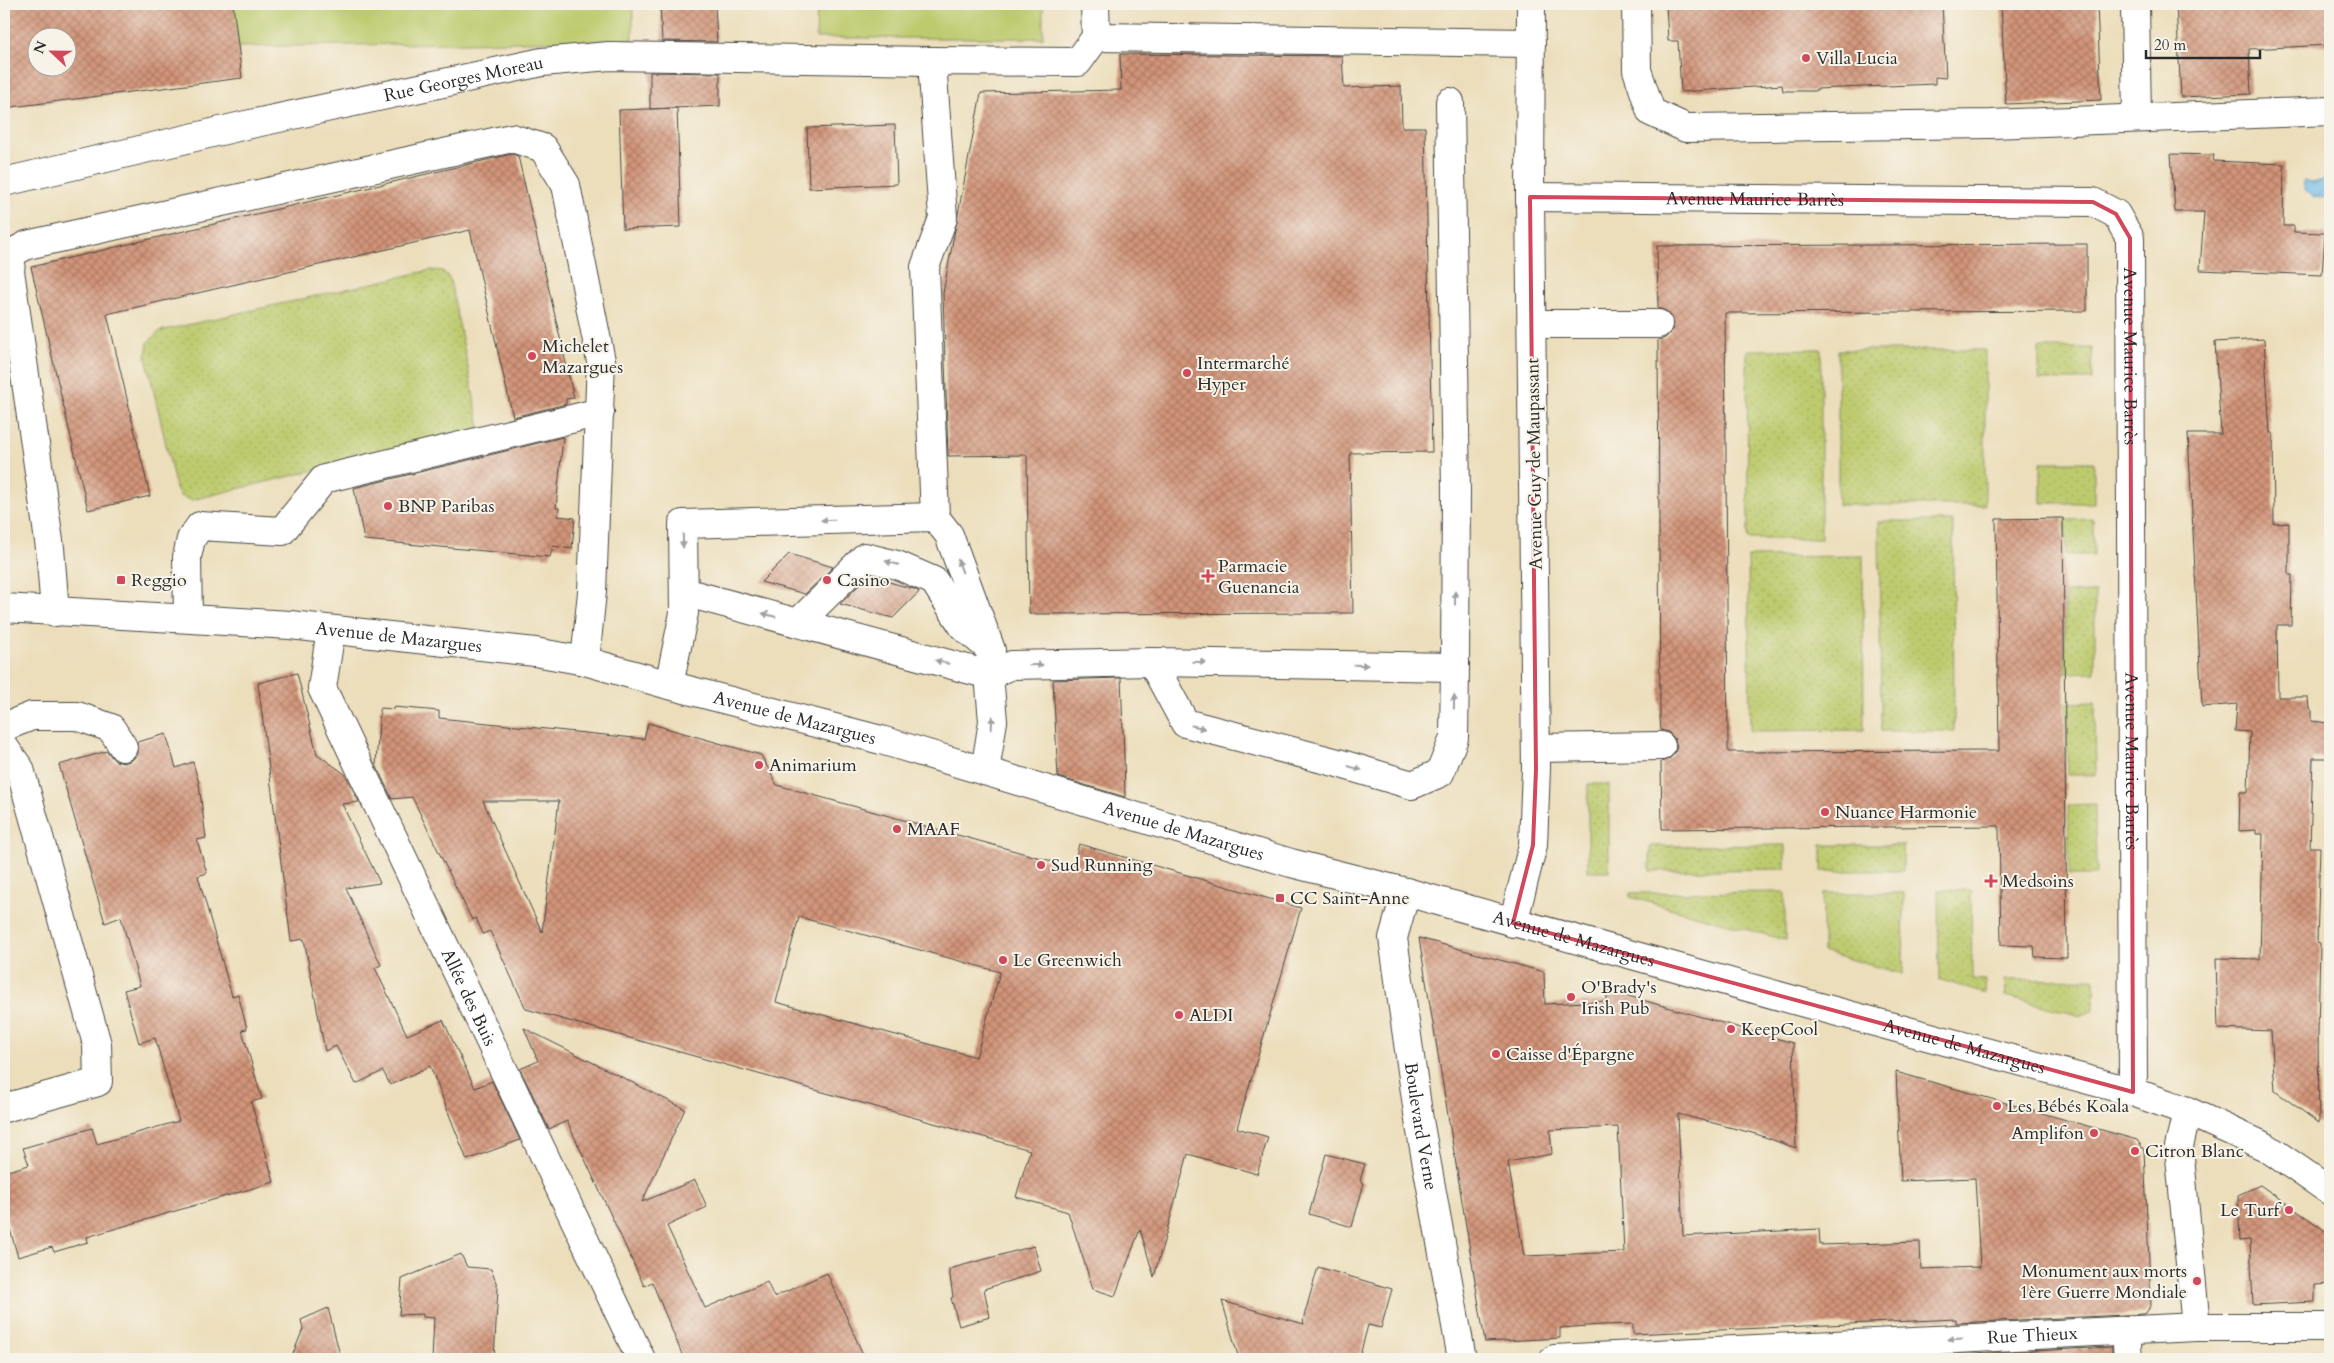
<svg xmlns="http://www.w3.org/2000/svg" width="2334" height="1363" viewBox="0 0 2334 1363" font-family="Cardo,serif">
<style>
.grass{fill:url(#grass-dots);stroke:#747b4c}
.park{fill:#bdcb6e;stroke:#747b4c}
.water{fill:url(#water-waves);stroke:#4c7289}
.building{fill:url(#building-cross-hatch);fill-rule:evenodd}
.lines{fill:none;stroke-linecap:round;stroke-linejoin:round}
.minor-casing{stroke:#484641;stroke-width:30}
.minor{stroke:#fff;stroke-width:28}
.oneway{fill:#a0a0a0}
.marked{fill:none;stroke:#d1495b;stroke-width:4;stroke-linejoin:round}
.poi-dot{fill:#d1495b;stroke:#f7f3e8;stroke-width:2}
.labels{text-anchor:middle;stroke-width:4;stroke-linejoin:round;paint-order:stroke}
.poi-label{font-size:18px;fill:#2b2b2b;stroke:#f7f3e8;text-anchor:start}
.street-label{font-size:18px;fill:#2b2b2b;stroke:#f7f3e8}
</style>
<defs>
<pattern id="grass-dots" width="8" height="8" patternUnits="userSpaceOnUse" patternTransform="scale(1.25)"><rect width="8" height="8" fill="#bdcb6e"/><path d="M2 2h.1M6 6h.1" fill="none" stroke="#a3ae5f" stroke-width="1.8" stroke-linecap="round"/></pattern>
<pattern id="water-waves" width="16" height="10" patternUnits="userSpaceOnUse" patternTransform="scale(1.25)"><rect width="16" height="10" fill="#6eb9e7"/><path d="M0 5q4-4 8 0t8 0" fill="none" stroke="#5b97bb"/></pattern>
<pattern id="building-cross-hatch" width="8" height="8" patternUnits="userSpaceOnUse" patternTransform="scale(1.25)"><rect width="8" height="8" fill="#d29479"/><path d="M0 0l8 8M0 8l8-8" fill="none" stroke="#ab7963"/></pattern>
</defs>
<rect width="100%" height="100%" fill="#f7f3e8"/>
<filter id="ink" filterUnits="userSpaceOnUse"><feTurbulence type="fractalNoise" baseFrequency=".02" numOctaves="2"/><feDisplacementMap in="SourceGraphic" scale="10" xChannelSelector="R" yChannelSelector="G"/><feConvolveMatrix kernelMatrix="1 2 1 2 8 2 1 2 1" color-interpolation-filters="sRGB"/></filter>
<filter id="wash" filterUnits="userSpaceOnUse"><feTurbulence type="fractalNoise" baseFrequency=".0096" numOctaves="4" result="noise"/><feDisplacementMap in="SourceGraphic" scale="20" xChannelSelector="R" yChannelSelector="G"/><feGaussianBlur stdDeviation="1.12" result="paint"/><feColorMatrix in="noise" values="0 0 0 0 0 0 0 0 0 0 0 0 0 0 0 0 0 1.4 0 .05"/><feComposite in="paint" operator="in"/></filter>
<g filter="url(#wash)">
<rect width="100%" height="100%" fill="#ecdebb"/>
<path class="grass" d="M 431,270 L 443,271 L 450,279 L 480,427 L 468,433 L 192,500 L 181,497 L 176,489 L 146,357 L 148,342 L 160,331 Z
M 2039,348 L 2092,348 L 2092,380 L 2039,380 Z
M 1821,349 L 1821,539 L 1748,539 L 1747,350 Z
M 1838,350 L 1985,350 L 1985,505 L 1838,505 Z
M 2041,462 L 2094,462 L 2094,503 L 2041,503 Z
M 2093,519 L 2094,555 L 2066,555 L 2065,520 Z
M 1879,521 L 1953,521 L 1954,731 L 1881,731 Z
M 1863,556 L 1864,730 L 1750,731 L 1748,557 Z
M 2095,592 L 2095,672 L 2065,673 L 2065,593 Z
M 2095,702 L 2096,775 L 2068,775 L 2067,703 Z
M 1588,784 L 1609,784 L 1609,871 L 1588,871 Z
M 2095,804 L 2096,875 L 2069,875 L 2068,805 Z
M 1785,845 L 1785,869 L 1650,871 L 1650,846 Z
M 1822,845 L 1903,845 L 1903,871 L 1822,871 Z
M 1938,890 L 1971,890 L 1972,979 L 1986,980 L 1985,994 L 1939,979 Z
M 1785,892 L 1785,940 L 1630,897 L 1630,893 Z
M 1823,893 L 1904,893 L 1903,974 L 1823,952 Z
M 2094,979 L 2094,1010 L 2081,1016 L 2006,996 L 2005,980 Z"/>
<path class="park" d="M 233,4 L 633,4 L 633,40 L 238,47 Z
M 817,4 L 1043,4 L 1043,38 L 816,38 Z"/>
<path class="water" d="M 2330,174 L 2330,197 C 2316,199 2305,198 2303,181 C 2315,182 2323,183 2330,174 Z"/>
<g id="blocks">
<path class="building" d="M 4,4 L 233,4 L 242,78 L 4,108 ZM 38,38 L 68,38 L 68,68 L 38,68 Z
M 660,4 L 715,4 L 717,42 L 662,41 Z
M 1666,4 L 1942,4 L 1946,78 L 1935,77 L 1935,84 L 1816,89 L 1816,91 L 1783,91 L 1782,85 L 1681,92 L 1678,41 L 1668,41 Z
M 2001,4 L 2097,4 L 2101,100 L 2006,104 Z
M 2176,4 L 2330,4 L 2330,45 L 2249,49 L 2251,94 L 2181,97 Z
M 1120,54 L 1342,56 L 1344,88 L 1401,86 L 1402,127 L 1425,127 L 1432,452 L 1350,453 L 1353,613 L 1029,614 L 1027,455 L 948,456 L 943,293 L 981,93 L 1121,90 Z
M 650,72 L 720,73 L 720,106 L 650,109 Z
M 677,108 L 681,227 L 623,229 L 619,110 Z
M 895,125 L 897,184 L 809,188 L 807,128 Z
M 512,154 L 518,156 L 574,398 L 566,399 L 566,404 L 513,417 L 470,230 L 107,314 L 150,496 L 88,510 L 31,267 Z
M 2171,154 L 2214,155 L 2213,161 L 2284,164 L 2283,226 L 2294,226 L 2294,232 L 2325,233 L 2322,275 L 2200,270 L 2204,212 L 2175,212 Z
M 2087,244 L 2087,311 L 1725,313 L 1728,752 L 1999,751 L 1996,519 L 2063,518 L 2067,958 L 2035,957 L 2034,946 L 2001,945 L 1999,826 L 1662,829 L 1661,762 L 1669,759 L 1675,753 L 1677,746 L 1674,738 L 1668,732 L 1661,730 L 1660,719 L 1658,340 L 1665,338 L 1671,332 L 1674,324 L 1672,317 L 1666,311 L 1658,308 L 1657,246 Z
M 2264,339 L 2270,433 L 2273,433 L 2274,524 L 2289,523 L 2289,575 L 2292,575 L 2291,625 L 2277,625 L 2278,697 L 2308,697 L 2309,709 L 2311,709 L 2311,721 L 2329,723 L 2327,758 L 2313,758 L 2310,847 L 2320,847 L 2317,942 L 2320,943 L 2318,1033 L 2319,1123 L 2275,1091 L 2271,1031 L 2218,1029 L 2216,958 L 2260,959 L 2263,834 L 2256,834 L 2256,830 L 2239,831 L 2240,792 L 2248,792 L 2250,732 L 2235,731 L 2237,704 L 2202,707 L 2188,434 L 2221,434 L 2215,342 Z
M 563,437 L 556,508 L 559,508 L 558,516 L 575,518 L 572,549 L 553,546 L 550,557 L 364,540 L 354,488 Z
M 789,554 L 833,567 L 805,594 L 761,582 Z
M 868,576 L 914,589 L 919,592 L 893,618 L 840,604 Z
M 297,673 L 317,754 L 345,774 L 359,802 L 342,804 L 380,883 L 346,888 L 381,965 L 375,968 L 407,1035 L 443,1020 L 475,1088 L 492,1081 L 520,1140 L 467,1160 L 430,1066 L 390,1085 L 383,1071 L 356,1084 L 336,1046 L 325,1051 L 304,939 L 291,941 L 258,683 Z
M 1121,678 L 1124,756 L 1125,797 L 1058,777 L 1053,680 Z
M 394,707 L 439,711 L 439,718 L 644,739 L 648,723 L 761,755 L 777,785 L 1073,867 L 1079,844 L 1301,908 L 1237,1128 L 1268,1137 L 1257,1174 L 1188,1154 L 1154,1277 L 1140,1229 L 1115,1296 L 1093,1289 L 1068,1212 L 1016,1197 L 1030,1150 L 526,1009 L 490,931 L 483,934 L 476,918 L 472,920 L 412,797 L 392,799 L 376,765 L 380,708 L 394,709 ZM 483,801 L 559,801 L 542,932 ZM 799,917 L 1000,972 L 976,1057 L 776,1002 Z
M 166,734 L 176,768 L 193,762 L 199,784 L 206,838 L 197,840 L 207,873 L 198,876 L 232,996 L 238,994 L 247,1029 L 242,1030 L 262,1099 L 251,1102 L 274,1182 L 87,1237 L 88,1242 L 54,1252 L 52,1247 L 18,1257 L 4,1209 L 4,1172 L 29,1165 L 23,1148 L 92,1128 L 97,1144 L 179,1121 L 155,1038 L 139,1043 L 124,990 L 140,986 L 121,917 L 105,923 L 59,765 L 107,751 L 115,761 L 124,763 L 132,760 L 137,755 L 137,742 Z
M 1419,938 L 1544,972 L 1545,1004 L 1607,1001 L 1607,990 L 1793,1043 L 1796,1148 L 1756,1134 L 1678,1114 L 1683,1236 L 1819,1229 L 1820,1245 L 1920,1242 L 1921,1269 L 1980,1267 L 1975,1178 L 1901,1181 L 1896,1072 L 2137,1140 L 2144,1150 L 2151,1306 L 2145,1314 L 1956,1323 L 1956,1319 L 1633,1334 L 1633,1324 L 1602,1325 L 1560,1328 L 1560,1338 L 1485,1342 ZM 1618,1127 L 1624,1252 L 1524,1256 L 1508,1162 L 1552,1154 L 1550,1130 Z
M 524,1028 L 685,1109 L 642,1202 L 695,1180 L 707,1207 L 667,1226 L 705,1308 L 767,1282 L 774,1297 L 827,1273 L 865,1359 L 684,1359 L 652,1282 L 644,1286 L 567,1121 L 549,1129 L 520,1069 L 538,1061 Z
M 1326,1154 L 1365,1164 L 1360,1181 L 1364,1183 L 1352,1227 L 1309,1214 Z
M 2260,1185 L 2330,1234 L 2330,1284 L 2315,1285 L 2315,1302 L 2253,1305 L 2250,1240 L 2240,1241 L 2238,1195 Z
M 1034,1246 L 1041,1271 L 984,1289 L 990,1317 L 959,1326 L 951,1298 L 953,1297 L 949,1269 Z
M 461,1254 L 467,1267 L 491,1269 L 498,1288 L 494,1359 L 432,1359 L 434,1318 L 423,1317 L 423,1314 L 399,1315 L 402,1279 Z
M 1318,1267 L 1392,1289 L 1381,1328 L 1368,1325 L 1359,1359 L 1239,1359 L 1222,1301 L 1304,1324 L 1303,1320 Z
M 328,1308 L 341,1359 L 291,1359 L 303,1329 L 301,1320 Z
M 2112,1347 L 2112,1359 L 1957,1359 L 1957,1355 Z"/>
</g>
</g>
<g filter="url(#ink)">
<use href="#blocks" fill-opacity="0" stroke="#484641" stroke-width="1"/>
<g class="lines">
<g class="minor-casing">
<g id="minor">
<path d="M 1095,4 L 1096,37 L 1531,43"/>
<path d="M 1636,4 L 1637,70 L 1651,112 L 1686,128 L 1991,124 L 2330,111"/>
<path d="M 2135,4 L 2137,118"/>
<path id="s1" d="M 4,182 L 246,125 L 542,62 L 609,56 L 932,61"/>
<path id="s2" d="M 1530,197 L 2093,202 L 2116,214 L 2130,238 L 2133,1092"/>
<path d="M 1532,324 L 1658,324"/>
<path d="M 935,517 L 925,267 L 943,218 L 932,61 L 1078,62 L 1096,37"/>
<path d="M 684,592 L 989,675 L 1012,665 L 1152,662 L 1455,667 L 1456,491 L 1450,102"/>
<path id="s3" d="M 4,608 L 290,625 L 535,652 L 585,661 L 669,685 L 881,740 L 1291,863 L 1406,892 L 1801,1002 L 2133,1092 L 2187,1111 L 2266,1147 L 2330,1191"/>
<path d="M 55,612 L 50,548 L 10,271 L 12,253 L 27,245 L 512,138 L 543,148 L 566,185 L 601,361 L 592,592 L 585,661"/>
<path d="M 188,618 L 187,557 L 191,539 L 200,526 L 282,531 L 324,479 L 600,412"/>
<path d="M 798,623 L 865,557 L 897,565 L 934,581 L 963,626 L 990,649"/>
<path id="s4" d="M 331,630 L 322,688 L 641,1359"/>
<path d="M 1152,662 L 1185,723 L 1338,763 L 1412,785 L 1440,773 L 1454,738 L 1455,667"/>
<path d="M 669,685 L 684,613 L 683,524 L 935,517 L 949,535 L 991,650 L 989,675 L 993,721 L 985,771"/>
<path d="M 4,727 L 32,716 L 77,716 L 111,728 L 123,747"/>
<path d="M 4,747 L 20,769 L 97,1044 L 98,1082 L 4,1108"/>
<path d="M 1536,748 L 1661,746"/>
<path id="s5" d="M 1406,892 L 1393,938 L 1419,1120 L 1462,1359"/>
<path d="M 1513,923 L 1533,845 L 1536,769 L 1530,197 L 1531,4"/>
<path d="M 2187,1111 L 2179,1147 L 2196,1327"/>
<path d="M 2126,1330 L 2128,1359"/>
<path id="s6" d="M 1554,1359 L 2196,1327 L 2330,1327"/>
</g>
</g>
<use href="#minor" class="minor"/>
</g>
<defs><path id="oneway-solid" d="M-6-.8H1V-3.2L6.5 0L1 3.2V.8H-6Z" transform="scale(1.25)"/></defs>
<g class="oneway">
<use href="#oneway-solid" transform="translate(828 520) rotate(179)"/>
<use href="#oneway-solid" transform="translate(683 541) rotate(89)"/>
<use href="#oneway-solid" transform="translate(892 563) rotate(-164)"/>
<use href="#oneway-solid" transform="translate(960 566) rotate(-110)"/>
<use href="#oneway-solid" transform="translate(1455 598) rotate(-90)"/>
<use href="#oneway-solid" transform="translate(769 615) rotate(-165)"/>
<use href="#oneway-solid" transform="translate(942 662) rotate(-165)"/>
<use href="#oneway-solid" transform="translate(1199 662) rotate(1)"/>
<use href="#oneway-solid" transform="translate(1036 665) rotate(-2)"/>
<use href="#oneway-solid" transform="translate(1361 665) rotate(1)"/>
<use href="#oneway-solid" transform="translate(1454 702) rotate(-89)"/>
<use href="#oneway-solid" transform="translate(992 723) rotate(-86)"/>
<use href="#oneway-solid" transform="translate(1198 727) rotate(14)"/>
<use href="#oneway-solid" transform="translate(1355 768) rotate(16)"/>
<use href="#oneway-solid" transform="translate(1955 1339) rotate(177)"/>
</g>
</g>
<path class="marked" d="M 1530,197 L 2093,202 L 2116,214 L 2130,238 L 2133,1092 L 1513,923 L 1533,845 L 1536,769 Z"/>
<g class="poi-dot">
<circle cx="1806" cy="58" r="5"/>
<circle cx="532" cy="356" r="5"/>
<circle cx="1187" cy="373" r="5"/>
<circle cx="388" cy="506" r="5"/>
<path d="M1205.5 568.5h5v5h5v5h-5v5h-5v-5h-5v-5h5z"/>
<rect x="116" y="575" width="10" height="10" rx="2.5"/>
<circle cx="827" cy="580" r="5"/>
<circle cx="759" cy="765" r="5"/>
<circle cx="1825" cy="812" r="5"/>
<circle cx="897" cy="829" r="5"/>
<circle cx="1041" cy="865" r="5"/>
<path d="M1988.5 873.5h5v5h5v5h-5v5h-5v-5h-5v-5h5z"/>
<rect x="1275" y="893" width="10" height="10" rx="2.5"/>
<circle cx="1003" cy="960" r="5"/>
<circle cx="1571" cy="997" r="5"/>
<circle cx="1179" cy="1015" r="5"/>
<circle cx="1731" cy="1029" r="5"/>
<circle cx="1496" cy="1054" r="5"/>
<circle cx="1997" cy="1106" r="5"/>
<circle cx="2094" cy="1133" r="5"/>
<circle cx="2135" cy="1151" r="5"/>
<circle cx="2289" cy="1210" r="5"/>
<circle cx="2197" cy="1281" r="5"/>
</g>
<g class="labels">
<g class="poi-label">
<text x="1816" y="64">Villa Lucia</text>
<text x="542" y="352">Michelet<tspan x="542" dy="21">Mazargues</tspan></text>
<text x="1197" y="369">Intermarché<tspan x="1197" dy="21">Hyper</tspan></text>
<text x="398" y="512">BNP Paribas</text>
<text x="1218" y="572">Parmacie<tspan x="1218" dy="21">Guenancia</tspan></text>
<text x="131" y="586">Reggio</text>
<text x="837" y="586">Casino</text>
<text x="769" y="771">Animarium</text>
<text x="1835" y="818">Nuance Harmonie</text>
<text x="907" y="835">MAAF</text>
<text x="1051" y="871">Sud Running</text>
<text x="2002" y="887">Medsoins</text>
<text x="1290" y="904">CC Saint-Anne</text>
<text x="1013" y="966">Le Greenwich</text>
<text x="1581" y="993">O'Brady's<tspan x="1581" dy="21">Irish Pub</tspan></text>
<text x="1189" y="1021">ALDI</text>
<text x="1741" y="1035">KeepCool</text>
<text x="1506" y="1060">Caisse d'Épargne</text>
<text x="2007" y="1112">Les Bébés Koala</text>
<text x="2084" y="1139" text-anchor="end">Amplifon</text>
<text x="2145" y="1157">Citron Blanc</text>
<text x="2279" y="1216" text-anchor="end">Le Turf</text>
<text x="2187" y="1277" text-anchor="end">Monument aux morts<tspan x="2187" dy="21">1ère Guerre Mondiale</tspan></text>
</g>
<g class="street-label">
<text dy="6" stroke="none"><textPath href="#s1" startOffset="471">Rue Georges Moreau</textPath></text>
<text dy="6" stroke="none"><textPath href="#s2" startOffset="225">Avenue Maurice Barrès</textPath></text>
<text dy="6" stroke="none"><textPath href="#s2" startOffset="735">Avenue Maurice Barrès</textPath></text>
<text transform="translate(1534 464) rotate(-91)" y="6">Avenue Guy de Maupassant</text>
<text dy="6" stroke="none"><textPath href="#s3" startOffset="396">Avenue de Mazargues</textPath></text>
<text dy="6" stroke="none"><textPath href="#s3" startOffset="801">Avenue de Mazargues</textPath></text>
<text dy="6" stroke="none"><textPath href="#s2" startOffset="1140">Avenue Maurice Barrès</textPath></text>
<text dy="6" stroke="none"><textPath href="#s3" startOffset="1206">Avenue de Mazargues</textPath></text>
<text dy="6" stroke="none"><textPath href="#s3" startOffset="1611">Avenue de Mazargues</textPath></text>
<text dy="6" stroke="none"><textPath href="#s4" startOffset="401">Allée des Buis</textPath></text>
<text dy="6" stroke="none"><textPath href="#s3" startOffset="2016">Avenue de Mazargues</textPath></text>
<text dy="6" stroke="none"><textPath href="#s5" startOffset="238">Boulevard Verne</textPath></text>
<text dy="6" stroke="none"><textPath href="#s6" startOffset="479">Rue Thieux</textPath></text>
</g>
</g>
<rect width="2334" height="1363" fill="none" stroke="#f7f3e8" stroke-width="20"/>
<g transform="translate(52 52) rotate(292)"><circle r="24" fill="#f7f3e8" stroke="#a5a39c"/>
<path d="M0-4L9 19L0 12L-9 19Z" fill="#d1495b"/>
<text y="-8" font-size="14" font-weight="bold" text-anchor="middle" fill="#2b2b2b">N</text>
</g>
<path d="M2146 50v8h114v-8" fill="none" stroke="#2b2b2b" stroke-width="2.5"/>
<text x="2154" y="50" font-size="15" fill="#2b2b2b" stroke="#f7f3e8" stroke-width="4" paint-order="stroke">20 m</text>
</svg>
